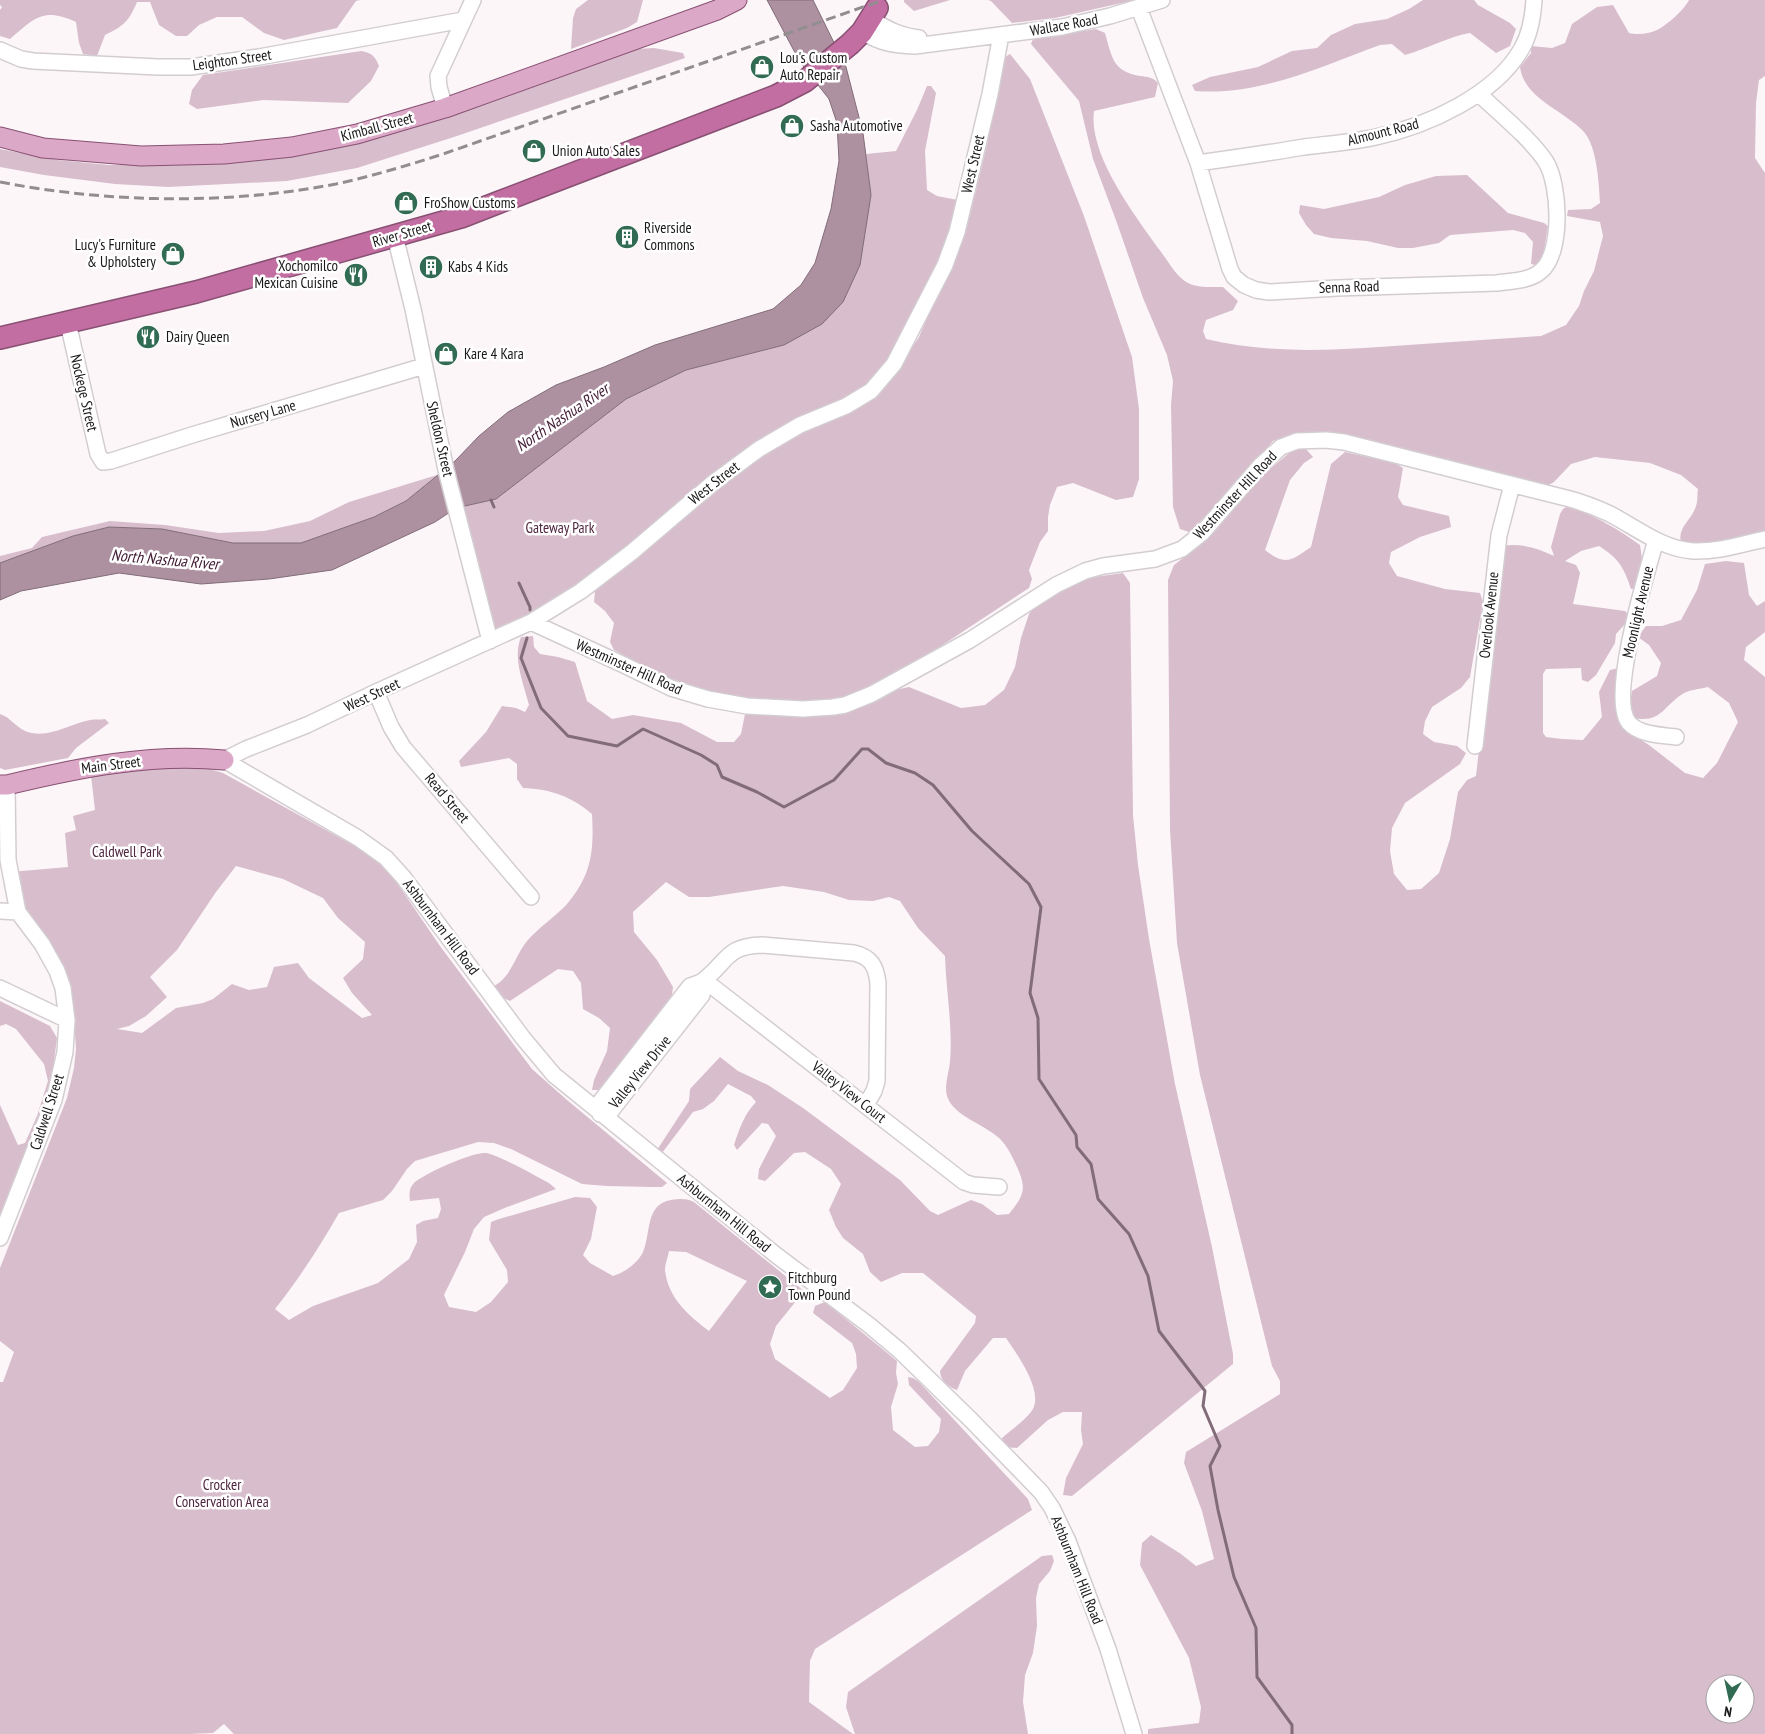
<svg xmlns="http://www.w3.org/2000/svg" width="1765" height="1734" viewBox="0 0 1765 1734" font-family="'PT Sans Narrow',sans-serif">
<style>
.green{fill:#d8bdcc;fill-rule:evenodd}
.water{fill:#ae91a1;stroke:#816c78}
.lines{fill:none;stroke-linecap:round;stroke-linejoin:round}
.stream{stroke:#816c78;stroke-width:3}
.minor-casing{stroke:#d3cdd1;stroke-width:18}
.major-casing{stroke:#885072;stroke-width:21}
.highway-casing{stroke:#885072;stroke-width:24}
.minor{stroke:#fff;stroke-width:15}
.major{stroke:#dba8c7;stroke-width:19}
.highway{stroke:#c36ea2;stroke-width:21}
.rail{stroke:#928e90;stroke-width:3;stroke-dasharray:10 5;stroke-linecap:butt}
.labels{text-anchor:middle;stroke-width:5;stroke-linejoin:round;paint-order:stroke}
.street-label{font-size:15px;fill:#191718;stroke:#fff}
.poi-label{font-size:15px;fill:#191718;stroke:#fff;text-anchor:start}
.park-label{font-size:15px;fill:#4f263f;stroke:#fff}
.water-label{font-size:16px;font-style:italic;fill:#411a33;stroke:#fff}
</style>
<rect width="100%" height="100%" fill="#fcf6f9"/>
<path class="green" d="M 0,0 L 360,0 L 356,1 L 337,28 L 284,40 L 264,33 L 242,17 L 217,17 L 199,25 L 187,36 L 176,36 L 159,25 L 150,2 L 137,2 C 129,21 124,26 105,35 L 97,56 L 83,54 L 79,43 L 76,22 C 43,7 35,18 10,39 L 0,36 L 0,10 L 2,7 L 0,5 Z
M 588,0 L 643,0 L 637,22 L 627,28 L 571,49 L 573,18 L 576,9 Z
M 904,0 L 950,0 L 914,11 L 904,2 Z
M 988,0 L 1135,0 L 1055,18 L 1012,23 L 991,1 Z
M 1423,0 L 1474,0 L 1478,5 L 1510,23 L 1516,29 L 1510,46 L 1496,53 L 1470,33 C 1447,37 1427,49 1405,55 L 1392,44 L 1380,45 C 1320,67 1260,96 1195,91 L 1192,85 L 1210,77 L 1258,67 L 1292,51 L 1317,48 L 1331,35 L 1355,24 L 1387,19 L 1409,9 Z
M 1689,0 L 1765,0 L 1765,76 L 1759,80 L 1756,103 L 1755,158 L 1765,173 L 1765,531 L 1721,544 L 1681,543 C 1677,527 1692,520 1696,506 C 1698,501 1697,494 1698,489 L 1681,475 L 1650,463 L 1595,457 L 1571,464 L 1554,482 L 1545,487 L 1323,432 L 1293,434 L 1273,441 L 1194,530 L 1189,532 L 1180,529 L 1173,507 L 1171,405 L 1173,381 L 1167,355 L 1143,298 L 1117,223 L 1093,159 L 1079,101 L 1031,44 L 1033,39 L 1096,29 L 1105,33 C 1112,57 1112,71 1140,76 C 1148,77 1153,77 1158,83 L 1155,97 L 1094,111 C 1088,154 1134,214 1158,248 C 1167,259 1176,277 1188,283 C 1198,288 1212,287 1223,287 L 1238,301 L 1233,310 L 1206,320 L 1203,331 L 1206,339 C 1272,355 1341,350 1408,345 C 1452,342 1497,339 1541,336 L 1566,325 L 1579,306 L 1584,291 L 1594,271 L 1603,236 L 1600,222 L 1567,216 L 1568,210 L 1591,209 L 1600,203 C 1599,183 1597,147 1584,132 C 1564,110 1524,99 1520,67 L 1531,53 L 1531,46 L 1552,48 L 1565,43 L 1572,24 L 1597,7 L 1613,5 L 1629,33 C 1637,35 1649,34 1657,30 C 1667,25 1684,10 1689,0 Z
M 654,48 L 683,53 L 685,58 L 457,136 L 357,168 L 287,181 L 168,187 L 115,184 L 44,175 L 0,167 L 0,149 L 58,160 L 109,165 L 210,164 L 267,159 L 317,152 L 437,120 L 541,80 L 636,49 Z
M 361,51 C 372,53 375,56 379,66 L 371,81 L 348,103 L 264,100 L 197,109 L 189,104 L 192,90 L 203,75 Z
M 1010,54 L 1030,79 L 1084,216 L 1132,357 L 1139,409 L 1139,479 L 1133,497 L 1116,500 L 1073,483 L 1057,487 L 1050,505 L 1048,517 L 1048,531 L 1040,542 L 1029,570 L 1032,579 L 1029,588 L 894,677 L 834,702 L 745,701 L 705,692 L 659,674 L 614,650 L 610,642 L 614,623 L 605,611 L 594,602 L 595,591 L 750,464 L 895,372 L 919,337 L 970,215 L 987,145 L 1000,65 L 1005,57 Z
M 927,86 L 931,86 L 936,93 L 925,151 L 927,190 L 937,196 L 958,200 L 945,265 L 871,391 L 800,425 L 632,552 L 490,641 L 456,508 L 496,499 L 626,399 L 686,370 L 784,345 L 871,195 L 866,154 L 896,151 L 917,110 Z
M 1467,175 L 1508,213 L 1544,223 L 1548,226 L 1543,257 L 1535,265 L 1531,264 L 1533,242 L 1525,233 L 1513,230 L 1450,235 L 1439,243 L 1413,248 L 1398,248 L 1367,241 L 1331,238 L 1314,234 L 1306,225 L 1299,213 L 1300,205 L 1324,209 L 1379,197 L 1405,185 L 1436,176 Z
M 1294,449 L 1306,449 L 1313,457 L 1304,463 L 1290,480 L 1265,550 C 1285,566 1291,561 1311,547 L 1331,464 L 1345,452 L 1395,463 L 1403,468 L 1398,497 L 1403,505 L 1449,516 L 1451,527 L 1420,537 L 1391,552 L 1389,563 L 1397,576 L 1445,589 L 1480,593 L 1483,602 L 1470,677 L 1461,688 L 1432,707 L 1425,721 L 1423,734 L 1434,742 L 1457,746 L 1466,753 L 1460,764 L 1405,803 L 1392,828 L 1390,851 L 1394,874 L 1407,890 L 1421,889 L 1439,873 L 1450,839 L 1458,792 L 1467,780 L 1476,776 L 1502,546 C 1521,543 1537,548 1554,556 L 1551,547 L 1560,514 L 1563,509 L 1568,506 C 1596,516 1616,528 1640,545 L 1642,559 L 1637,588 L 1631,589 C 1624,567 1618,558 1599,546 L 1581,551 L 1565,561 L 1576,565 L 1580,573 L 1573,604 L 1625,611 L 1628,614 L 1625,624 L 1616,634 L 1615,643 L 1596,675 L 1588,682 L 1582,680 L 1581,668 L 1546,669 L 1543,674 L 1543,733 L 1546,737 L 1562,739 L 1583,740 L 1602,717 L 1599,692 L 1610,670 L 1619,668 L 1630,733 L 1649,745 L 1685,773 L 1703,778 L 1717,763 L 1738,722 L 1729,703 L 1708,687 C 1700,689 1687,690 1681,695 C 1662,708 1661,723 1633,718 L 1629,708 L 1632,691 L 1657,676 L 1661,663 L 1649,645 L 1638,637 L 1646,626 L 1662,626 L 1681,620 L 1697,590 L 1705,564 L 1726,561 L 1744,563 L 1749,595 L 1757,606 L 1765,601 L 1765,632 L 1746,647 L 1744,660 L 1765,677 L 1765,1734 L 1148,1734 L 1148,1729 L 1199,1723 L 1201,1707 L 1189,1658 L 1140,1565 L 1142,1543 L 1151,1535 L 1181,1554 L 1196,1566 L 1214,1559 L 1202,1511 L 1184,1463 L 1186,1452 L 1280,1394 L 1280,1381 L 1272,1366 L 1200,1075 L 1177,943 L 1170,830 L 1168,580 L 1174,565 L 1183,558 L 1205,536 L 1247,488 ZM 1715,1684 L 1745,1684 L 1745,1714 L 1715,1714 Z
M 437,475 L 406,501 L 374,517 L 301,543 L 233,543 L 162,529 L 109,527 L 73,536 L 0,563 L 0,556 L 32,548 L 42,537 L 110,521 L 165,525 L 219,533 L 264,531 L 310,521 L 349,502 Z
M 1123,573 L 1130,583 L 1133,815 L 1138,865 L 1149,939 L 1175,1084 L 1212,1247 L 1233,1354 L 1233,1364 L 1072,1496 L 1063,1495 L 1066,1478 L 1083,1444 L 1081,1430 L 1082,1412 L 1063,1412 L 1048,1420 L 1017,1448 L 1004,1447 L 1002,1438 C 1011,1430 1023,1422 1031,1412 C 1046,1394 1017,1354 1006,1338 L 993,1338 L 965,1371 L 957,1390 C 948,1387 940,1380 940,1371 L 975,1323 L 976,1316 L 923,1273 L 902,1273 L 881,1282 L 870,1272 L 863,1254 L 843,1238 L 836,1227 L 829,1210 L 841,1184 L 831,1169 L 805,1152 L 794,1153 L 765,1181 L 758,1179 L 759,1169 L 776,1136 L 768,1124 L 762,1123 L 737,1150 L 734,1145 C 739,1130 744,1114 756,1102 L 751,1096 L 728,1084 L 714,1101 L 703,1109 L 693,1112 L 662,1153 L 657,1150 L 689,1101 L 690,1089 L 720,1057 L 738,1071 L 768,1085 L 803,1108 L 900,1180 L 930,1211 L 938,1215 L 971,1200 L 982,1204 L 997,1215 L 1009,1214 C 1024,1195 1027,1189 1017,1167 C 1013,1158 1007,1145 999,1138 C 984,1124 953,1116 947,1096 C 944,1086 949,1072 950,1062 C 953,1027 946,991 945,956 L 918,928 L 900,901 L 889,897 L 873,901 L 849,900 L 824,892 L 783,886 L 709,897 L 689,897 L 666,882 L 633,912 L 634,932 L 657,960 L 673,987 L 672,995 L 599,1090 L 592,1090 L 594,1080 L 607,1051 L 610,1028 L 599,1018 L 583,1009 L 581,983 L 573,971 L 558,969 L 510,1001 L 497,995 L 493,987 C 497,984 502,981 505,977 C 514,966 518,952 527,941 C 539,927 555,917 567,904 C 592,875 594,850 592,814 C 571,796 550,789 523,788 L 517,779 L 517,764 L 509,758 L 461,767 L 459,761 L 486,732 L 502,706 L 516,708 L 525,712 L 529,705 C 524,684 512,658 521,637 L 533,636 L 534,647 L 540,654 L 558,657 L 575,662 L 587,701 L 612,719 L 633,715 L 681,723 L 717,742 L 734,742 L 741,734 L 745,714 L 749,712 L 890,691 L 909,687 L 961,708 L 985,705 L 1004,690 L 1015,667 L 1021,638 L 1029,614 L 1035,606 L 1068,586 L 1094,577 Z
M 0,714 C 10,717 16,727 25,731 C 47,740 69,724 90,720 C 95,719 100,720 105,719 L 109,723 L 76,748 L 68,758 L 5,770 L 0,768 Z
M 90,767 L 203,767 L 223,773 L 371,855 L 395,880 L 440,946 L 532,1069 L 567,1100 L 667,1183 L 662,1187 L 652,1187 L 607,1186 L 582,1184 L 511,1149 L 494,1143 L 478,1142 L 415,1161 L 407,1169 L 392,1191 L 383,1200 L 339,1213 C 320,1246 299,1279 275,1309 L 289,1320 L 313,1306 L 378,1283 L 409,1259 L 417,1242 L 416,1225 L 423,1221 L 438,1218 L 441,1209 L 439,1198 L 410,1201 C 409,1194 409,1188 414,1183 C 423,1174 474,1151 486,1153 C 501,1156 534,1175 549,1183 L 556,1189 L 507,1207 L 484,1217 L 474,1229 L 465,1252 L 444,1295 L 449,1307 L 476,1312 L 491,1302 L 508,1282 L 507,1270 L 489,1240 L 491,1222 L 499,1219 L 575,1197 L 590,1198 L 597,1207 L 591,1239 L 583,1255 L 590,1263 L 613,1276 C 625,1272 637,1264 643,1252 C 651,1234 645,1204 671,1200 C 680,1199 685,1198 694,1202 L 804,1291 L 776,1326 L 770,1344 L 775,1359 L 830,1398 L 843,1390 L 857,1368 L 856,1354 L 852,1343 L 813,1313 L 815,1306 L 825,1302 L 897,1361 L 896,1373 L 898,1384 L 891,1407 L 893,1430 L 915,1447 L 928,1446 L 939,1432 L 941,1419 L 909,1385 L 908,1377 L 913,1378 L 919,1382 L 1028,1499 L 1032,1510 L 1021,1517 L 815,1649 L 810,1661 L 809,1702 L 853,1734 L 234,1734 L 224,1724 L 213,1733 L 188,1734 L 0,1734 L 0,1382 L 3,1382 L 14,1352 L 0,1341 L 0,1268 L 67,1098 L 74,1068 L 76,1049 L 74,1018 L 63,988 L 18,912 L 10,872 L 68,867 L 65,833 L 76,830 L 73,816 L 95,810 ZM 236,866 L 283,879 L 323,898 L 338,918 L 365,942 L 363,959 L 343,978 L 352,993 L 372,1015 L 362,1018 L 309,978 L 298,963 L 274,967 L 267,987 L 249,990 L 232,984 L 213,999 L 203,1003 L 176,1008 L 142,1033 L 117,1029 L 129,1026 L 146,1016 L 167,997 L 150,977 L 177,950 L 216,892 ZM 669,1251 L 686,1252 L 747,1281 L 709,1331 C 688,1315 668,1298 665,1270 C 665,1264 668,1257 669,1251 Z
M 0,1001 L 50,1026 L 57,1038 L 49,1100 L 0,1221 L 0,1105 L 18,1145 L 25,1143 L 37,1116 L 48,1081 L 44,1064 L 16,1029 L 6,1024 L 0,1026 Z
M 1052,1555 L 1054,1561 L 1050,1571 L 1039,1584 L 1036,1598 L 1037,1626 L 1033,1653 L 1025,1675 L 1023,1702 L 1028,1734 L 855,1734 L 846,1707 L 848,1692 L 1042,1556 Z"/>
<path class="water" d="M 767,0 L 813,0 L 846,67 L 863,133 L 871,195 L 860,265 L 843,302 L 822,324 L 784,345 L 686,370 L 626,399 L 496,499 L 456,508 L 435,522 L 332,570 L 269,579 L 201,584 L 119,573 L 21,591 L 0,600 L 0,563 L 73,536 L 109,527 L 162,529 L 233,543 L 301,543 L 374,517 L 406,501 L 455,461 L 479,436 L 508,412 L 556,385 L 604,367 L 655,345 L 773,309 L 801,285 L 815,263 L 831,209 L 839,161 L 837,123 L 829,99 L 800,62 Z"/>
<g class="lines">
<path class="stream" d="M 491,500 L 494,507
M 519,583 L 530,607 L 530,610
M 527,638 L 521,658 L 541,708 L 568,736 L 617,746 L 643,729 L 701,755 L 717,765 L 722,777 L 757,792 L 784,807 L 834,780 L 862,749 L 868,749 L 886,763 L 915,773 L 933,785 L 972,831 L 1029,884 L 1041,907 L 1030,993 L 1038,1018 L 1039,1079 L 1076,1135 L 1077,1147 L 1091,1164 L 1098,1199 L 1129,1234 L 1148,1276 L 1159,1331 L 1205,1391 L 1203,1406 L 1220,1446 L 1210,1466 L 1218,1510 L 1234,1577 L 1256,1628 L 1257,1677 L 1292,1725 L 1292,1734"/>
<g class="minor-casing">
<path id="minor" d="M 1139,8 L 1198,163 L 1230,269 L 1234,277 L 1244,285 L 1256,290 L 1269,292 L 1337,288 L 1497,283 C 1511,281 1530,281 1541,271 C 1563,253 1560,185 1546,162 C 1532,140 1499,113 1479,94
M 871,19 C 887,29 900,36 919,38
M 862,32 C 881,43 892,45 915,46 L 1062,27 L 1110,16 L 1162,0
M 0,50 L 21,59 L 33,61 L 158,67 L 191,67 L 259,57 L 463,20
M 445,108 L 439,87 L 438,76 L 473,0
M 1198,163 C 1234,158 1269,153 1304,147 C 1328,144 1353,142 1376,137 C 1427,126 1496,95 1522,48 C 1530,34 1533,16 1534,0
M 395,236 L 413,309 L 446,470 L 490,641
M 68,323 L 98,454 L 103,462 L 111,461 L 192,435 L 424,366
M 1656,540 C 1647,572 1608,698 1629,723 C 1640,735 1661,735 1676,737
M 531,622 L 624,665 L 671,688 L 708,699 L 747,706 L 803,709 L 833,707 L 845,705 L 872,694 L 970,640 L 1056,585 L 1085,571 L 1103,566 L 1155,559 L 1182,549 L 1202,533 L 1261,465 L 1281,447 L 1297,441 L 1326,440 L 1344,442 L 1570,499 C 1584,503 1597,508 1610,514 C 1637,528 1662,549 1693,551 C 1718,552 1742,544 1765,539
M 376,692 L 391,727 L 403,747 L 531,897
M 1475,746 L 1499,535 L 1512,485
M 224,760 L 358,838 L 386,858 L 404,878 L 523,1038 L 554,1075 L 776,1255 L 869,1325 L 900,1351 L 971,1420 L 1041,1492 L 1052,1508 L 1068,1541 L 1108,1649 L 1134,1734
M 224,760 L 246,749 L 307,725 L 376,692 L 531,622 L 581,591 L 632,552 L 713,483 L 759,449 L 800,425 L 846,406 L 871,391 L 894,364 L 945,265 L 957,232 L 990,94 L 1001,35
M 0,911 L 18,912
M 704,980 L 702,995 L 611,1111 L 600,1114 L 600,1102 L 690,986 C 695,984 701,983 705,979 C 728,961 726,946 762,945 L 854,953 C 871,957 876,966 878,983 L 877,1081 L 874,1091 L 866,1105
M 704,980 L 964,1182 L 973,1185 L 999,1187
M 0,988 L 67,1020
M 0,1238 L 54,1100 L 65,1052 L 67,1020 L 63,988 L 57,971 L 42,944 L 18,912 L 8,860 L 7,785"/>
</g>
<g class="major-casing">
<path id="major" d="M 0,137 L 43,148 L 141,156 L 224,154 L 292,147 L 357,134 L 445,108 L 717,10 L 737,0
M 0,785 L 7,785 C 77,768 151,753 224,760"/>
</g>
<g class="highway-casing">
<path id="highway" d="M 0,338 L 196,292 L 461,217 L 497,203 L 776,96 L 805,81 L 850,44 L 862,32 L 877,8"/>
</g>
<use href="#minor" class="minor"/>
<use href="#major" class="major"/>
<use href="#highway" class="highway"/>
<path class="rail" d="M 0,182 C 110,203 226,205 336,184 C 373,176 409,165 446,153 L 883,0"/>
</g>
<defs>
<g id="shop-disc" transform="scale(1.25)"><circle r="9.5" fill="#326b53" stroke="#fff"/><path d="M-5-2.5h2.3a2.7 3.5 0 0 1 5.4 0H5L5.5 6h-11ZM-1.5-2.5h3a1.5 2.3 0 0 0-3 0Z" fill="#fff"/></g>
<g id="building-disc" transform="scale(1.25)"><circle r="9.5" fill="#326b53" stroke="#fff"/><path d="M-4-6H4V6H1V3H-1V6H-4ZM-2.5-4.3h1.7v1.8h-1.7ZM.8-4.3h1.7v1.8H.8ZM-2.5-1h1.7V.8h-1.7ZM.8-1h1.7V.8H.8Z" fill="#fff"/></g>
<g id="restaurant-disc" transform="scale(1.25)"><circle r="9.5" fill="#326b53" stroke="#fff"/><path d="M-5-6h1v4h1v-4h1v4h1v-4h1v5L-1.5 .5V6h-2V.5L-5-1ZM5-6V6H3V1.5H1.5Q1.5-4 5-6Z" fill="#fff"/></g>
<g id="sight-disc" transform="scale(1.25)"><circle r="9.5" fill="#326b53" stroke="#fff"/><path d="M0-6L1.8-2.2L6-1.7L2.9 1.2L3.7 5.4L0 3.3L-3.7 5.4L-2.9 1.2L-6-1.7L-1.8-2.2Z" fill="#fff"/></g>
</defs>
<g fill-rule="evenodd">
<use href="#shop-disc" x="762" y="67"/>
<use href="#shop-disc" x="792" y="126"/>
<use href="#shop-disc" x="534" y="151"/>
<use href="#shop-disc" x="406" y="203"/>
<use href="#building-disc" x="627" y="237"/>
<use href="#shop-disc" x="173" y="254"/>
<use href="#building-disc" x="431" y="267"/>
<use href="#restaurant-disc" x="356" y="275"/>
<use href="#restaurant-disc" x="148" y="337"/>
<use href="#shop-disc" x="446" y="354"/>
<use href="#sight-disc" x="770" y="1287"/>
</g>
<g class="labels">
<g class="street-label">
<text transform="translate(1064 25) rotate(-10)" y="5">Wallace Road</text>
<text transform="translate(232 60) rotate(-8)" y="5">Leighton Street</text>
<text transform="translate(377 127) rotate(-15)" y="5">Kimball Street</text>
<text transform="translate(1383 132) rotate(-14)" y="5">Almount Road</text>
<text transform="translate(973 164) rotate(-77)" y="5">West Street</text>
<text transform="translate(402 234) rotate(-16)" y="5">River Street</text>
<text transform="translate(1349 287) rotate(-2)" y="5">Senna Road</text>
<text transform="translate(84 393) rotate(77)" y="5">Nockege Street</text>
<text transform="translate(263 414) rotate(-16)" y="5">Nursery Lane</text>
<text transform="translate(440 439) rotate(77)" y="5">Sheldon Street</text>
<text transform="translate(714 483) rotate(-38)" y="5">West Street</text>
<text transform="translate(1235 495) rotate(-47)" y="5">Westminster Hill Road</text>
<text transform="translate(1638 612) rotate(-77)" y="5">Moonlight Avenue</text>
<text transform="translate(1489 615) rotate(-84)" y="5">Overlook Avenue</text>
<text transform="translate(629 667) rotate(24)" y="5">Westminster Hill Road</text>
<text transform="translate(372 695) rotate(-25)" y="5">West Street</text>
<text transform="translate(111 765) rotate(-7)" y="5">Main Street</text>
<text transform="translate(447 798) rotate(50)" y="5">Read Street</text>
<text transform="translate(441 927) rotate(53)" y="5">Ashburnham Hill Road</text>
<text transform="translate(640 1072) rotate(-51)" y="5">Valley View Drive</text>
<text transform="translate(849 1092) rotate(38)" y="5">Valley View Court</text>
<text transform="translate(47 1112) rotate(-72)" y="5">Caldwell Street</text>
<text transform="translate(724 1213) rotate(39)" y="5">Ashburnham Hill Road</text>
<text transform="translate(1077 1570) rotate(68)" y="5">Ashburnham Hill Road</text>
</g>
<g class="poi-label">
<text x="780" y="63">Lou's Custom<tspan x="780" dy="17">Auto Repair</tspan></text>
<text x="810" y="131">Sasha Automotive</text>
<text x="552" y="156">Union Auto Sales</text>
<text x="424" y="208">FroShow Customs</text>
<text x="644" y="233">Riverside<tspan x="644" dy="17">Commons</tspan></text>
<text x="156" y="250" text-anchor="end">Lucy's Furniture<tspan x="156" dy="17">&amp; Upholstery</tspan></text>
<text x="338" y="271" text-anchor="end">Xochomilco<tspan x="338" dy="17">Mexican Cuisine</tspan></text>
<text x="448" y="272">Kabs 4 Kids</text>
<text x="166" y="342">Dairy Queen</text>
<text x="464" y="359">Kare 4 Kara</text>
<text x="788" y="1283">Fitchburg<tspan x="788" dy="17">Town Pound</tspan></text>
</g>
<g class="park-label">
<text x="560" y="533">Gateway Park</text>
<text x="127" y="857">Caldwell Park</text>
<text x="222" y="1490">Crocker<tspan x="222" dy="17">Conservation Area</tspan></text>
</g>
<g class="water-label">
<text transform="translate(562 417) rotate(-34)" y="6">North Nashua River</text>
<text transform="translate(165 559) rotate(5)" y="6">North Nashua River</text>
</g>
</g>
<g transform="translate(1730 1699) rotate(189)"><circle r="24" fill="#ffffff" stroke="#a3a2a3"/>
<path d="M0-4L9 19L0 12L-9 19Z" fill="#326b53"/>
<text y="-8" font-size="14" font-weight="bold" text-anchor="middle" fill="#191718">N</text>
</g>
</svg>
